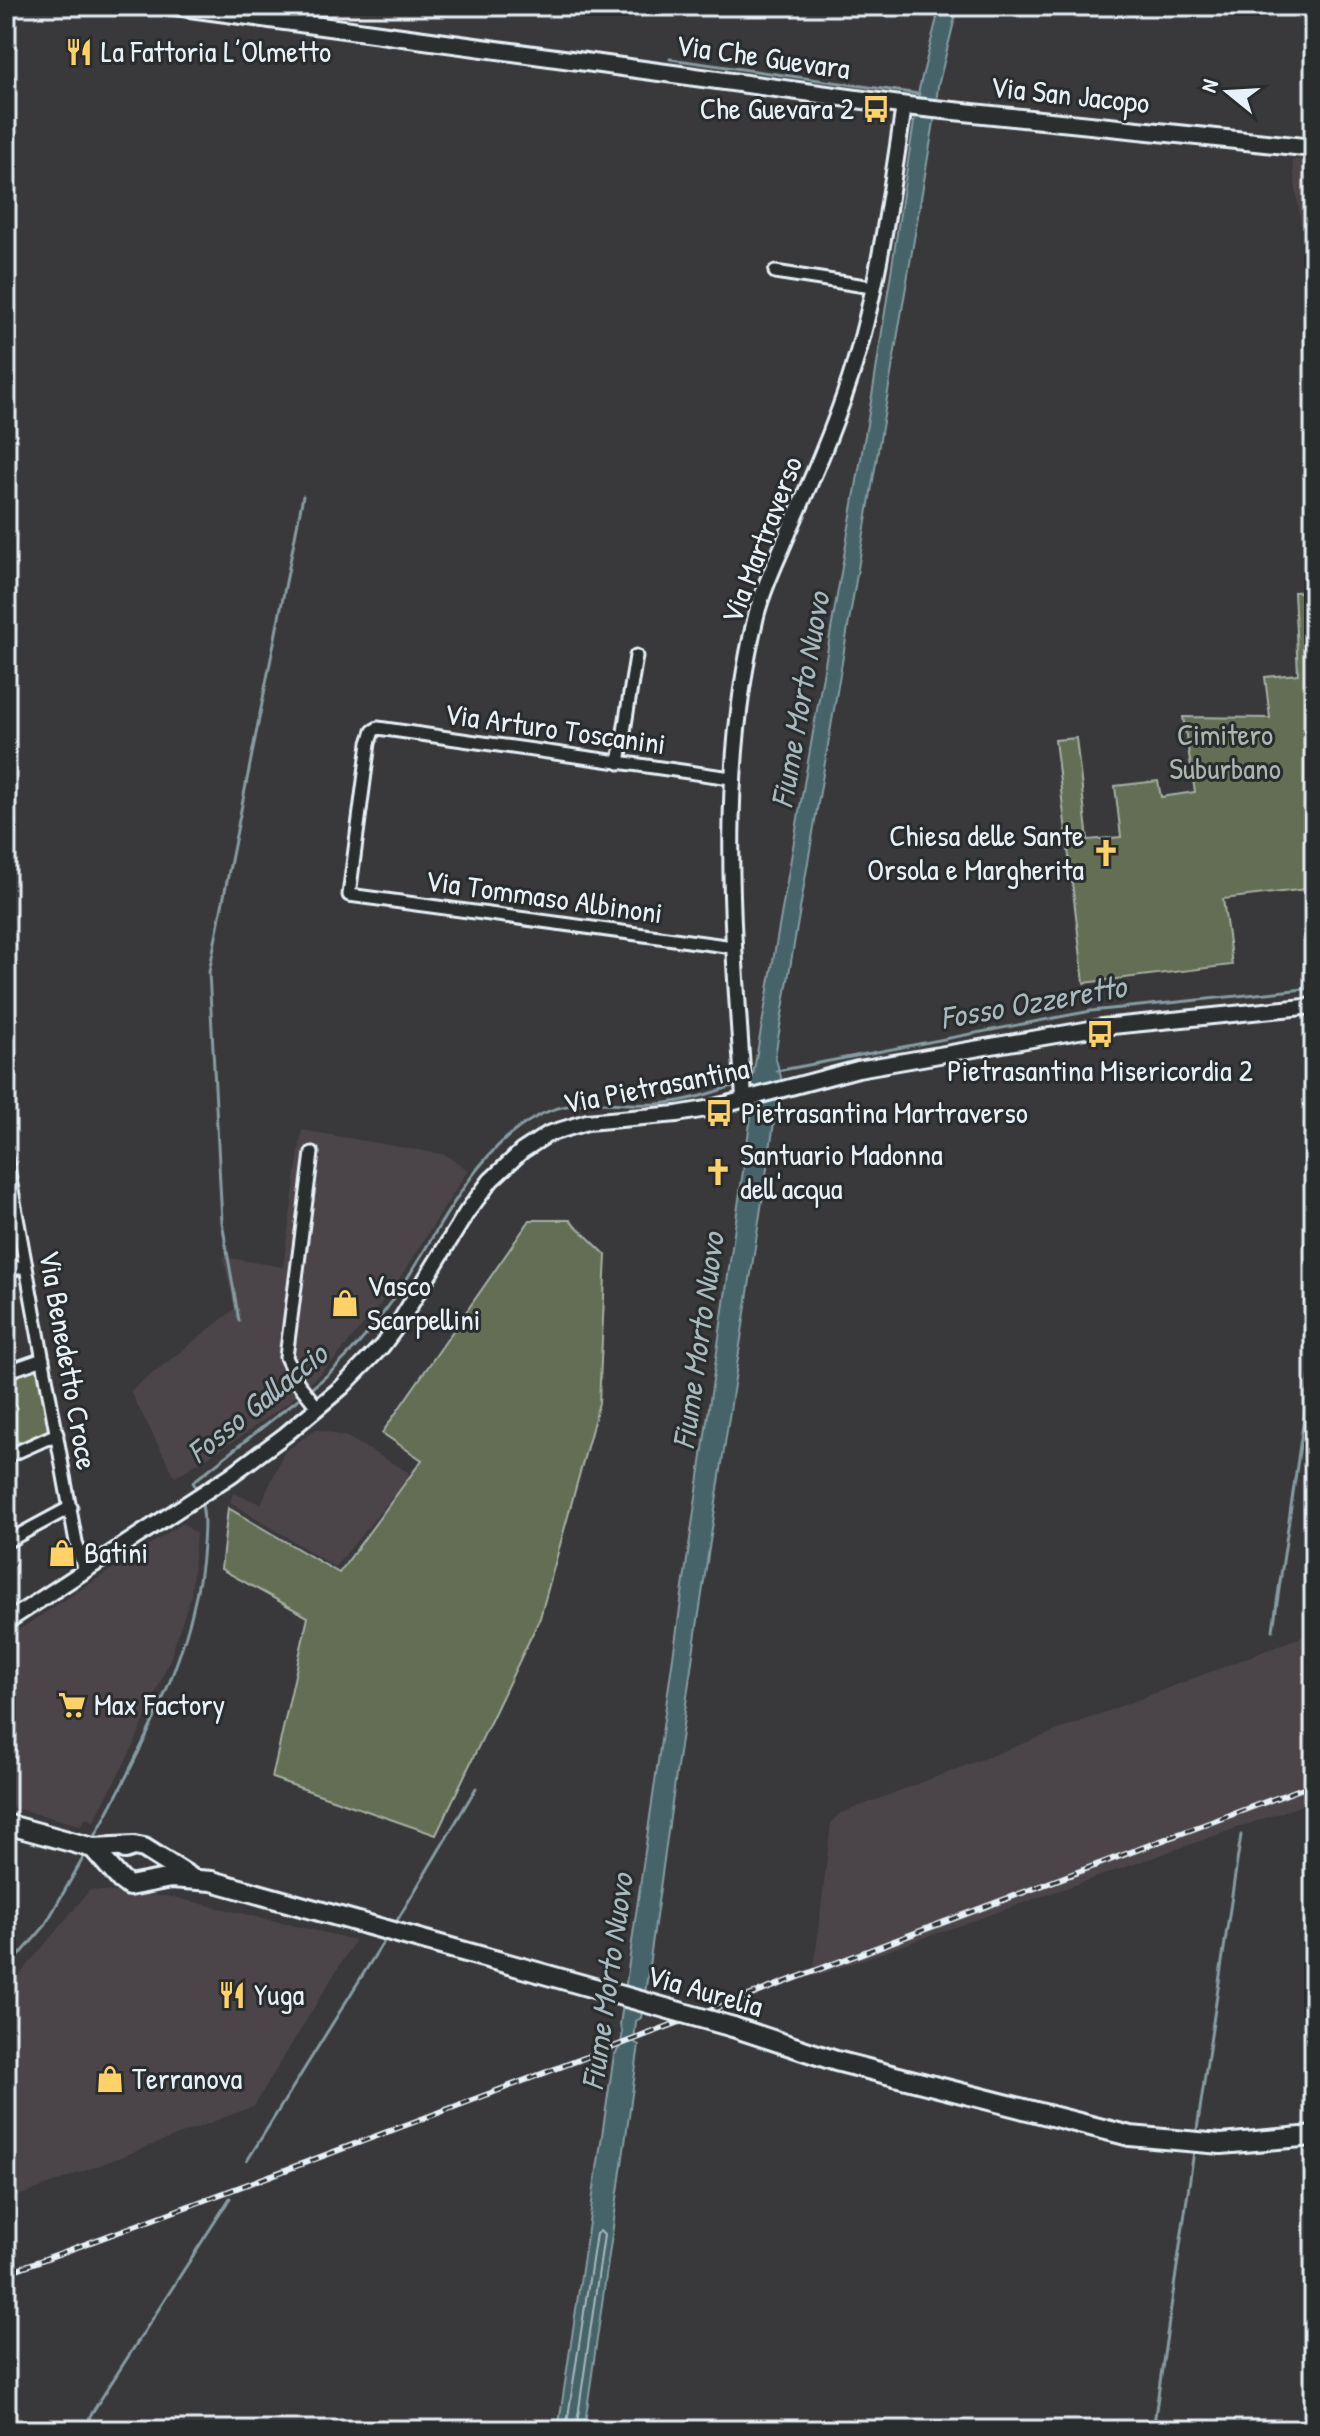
<svg xmlns="http://www.w3.org/2000/svg" width="1320" height="2436" viewBox="0 0 1320 2436" font-family="'Patrick Hand',sans-serif">
<style>
.built{fill:#4b4548}
.green{fill:#646e54;stroke:#a6b0a6;stroke-width:2}
.water{fill:#456368;stroke:#869ca2;stroke-width:2}
.lines{fill:none;stroke-linecap:round;stroke-linejoin:round}
.shore{stroke:#a7b8be;stroke-width:2}
.stream{stroke:#869ca2;stroke-width:3}
.minor-casing{stroke:#e8f1f8;stroke-width:17}
.tertiary-casing{stroke:#e8f1f8;stroke-width:20}
.secondary-casing{stroke:#e8f1f8;stroke-width:22}
.primary-casing{stroke:#e8f1f8;stroke-width:24}
.minor{stroke:#2a2d2e;stroke-width:11}
.tertiary{stroke:#2a2d2e;stroke-width:14}
.secondary{stroke:#2a2d2e;stroke-width:16}
.primary{stroke:#2a2d2e;stroke-width:18}
.rail-casing{stroke:#e8f1f8;stroke-width:6}
.rail{stroke:#2a2d2e;stroke-width:3;stroke-dasharray:9;stroke-linecap:butt}
.primary-bridge-casing{stroke:#e8f1f8;stroke-width:24;stroke-linecap:butt}
.primary-bridge{stroke:#2a2d2e;stroke-width:18}
.labels{text-anchor:middle;stroke-width:6;stroke-linejoin:round;paint-order:stroke}
.poi-label{font-size:30px;fill:#e8f1f8;stroke:#2a2d2e;text-anchor:start}
.street-label{font-size:30px;fill:#e8f1f8;stroke:#2a2d2e}
.park-label{font-size:30px;fill:#adb6ae;stroke:#2a2d2e}
.water-label{font-size:32px;font-style:italic;fill:#a7b8be;stroke:#2a2d2e}
</style>
<rect width="100%" height="100%" fill="#39383a"/>
<filter id="ink" filterUnits="userSpaceOnUse"><feTurbulence type="fractalNoise" baseFrequency=".0125" numOctaves="2"/><feDisplacementMap in="SourceGraphic" scale="16" xChannelSelector="R" yChannelSelector="G"/><feConvolveMatrix kernelMatrix="1 2 1 2 8 2 1 2 1" color-interpolation-filters="sRGB"/></filter>
<g filter="url(#ink)">
<path class="built" d="M 1307,158 L 1314,159 L 1314,227 L 1301,225 L 1292,160 Z
M 302,1130 L 446,1155 L 468,1170 L 393,1289 L 336,1358 L 291,1400 L 242,1436 L 175,1477 L 130,1391 L 235,1309 L 223,1257 L 283,1267 Z
M 316,1429 L 347,1437 L 408,1472 L 410,1476 L 335,1567 L 230,1502 L 233,1493 L 261,1504 L 284,1452 Z
M 183,1523 L 196,1534 L 191,1595 L 170,1659 L 134,1745 L 94,1821 L 86,1818 L 80,1825 L 6,1806 L 6,1638 Z
M 1314,1632 L 1314,1801 L 813,1977 L 831,1823 L 839,1814 Z
M 90,1890 L 173,1897 L 355,1940 L 254,2106 L 6,2201 L 6,1991 Z"/>
<path class="green" d="M 1314,591 L 1314,888 L 1223,899 L 1232,965 L 1084,983 L 1055,740 L 1076,738 L 1088,840 L 1121,837 L 1115,786 L 1158,781 L 1161,797 L 1195,792 L 1183,717 L 1270,718 L 1265,677 L 1298,674 L 1294,592 Z
M 530,1220 L 570,1220 L 606,1255 L 599,1403 L 540,1618 L 436,1835 L 272,1778 L 308,1617 L 221,1569 L 228,1508 L 339,1573 L 422,1460 L 382,1433 Z
M 36,1367 L 40,1369 L 51,1427 L 49,1430 L 20,1443 L 17,1441 L 6,1403 L 6,1378 Z"/>
<path class="water" d="M 940,6 L 958,6 L 938,86 L 934,122 L 775,1056 L 781,1077 L 695,1640 L 648,1973 L 641,2018 L 636,2021 L 634,2042 L 639,2045 L 584,2430 L 558,2430 L 614,2055 C 621,2048 625,2034 620,2025 L 755,1088 L 751,1087 L 754,1070 L 874,384 L 919,89 Z"/>
<g class="lines">
<path class="shore" d="M 566,2430 L 596,2234 L 600,2231 L 604,2235 L 576,2430"/>
<path class="stream" d="M 670,59 L 919,94
M 777,1071 L 1091,1011 L 1314,988
M 6,1116 L 9,1118
M 239,1321 L 222,1222 L 209,972 L 303,496
M 308,1391 C 349,1360 381,1320 408,1277 C 445,1220 478,1145 542,1114 C 580,1096 617,1106 657,1104 C 686,1102 712,1093 739,1084
M 197,1490 L 193,1482 L 302,1396
M 1273,1630 L 1314,1349
M 92,1842 C 139,1755 198,1644 203,1544 C 204,1530 205,1515 201,1501
M 395,1924 L 476,1788
M 6,1971 L 44,1927 L 86,1853
M 1196,2136 L 1241,1835
M 247,2161 L 385,1939
M 87,2430 L 90,2416 L 230,2198
M 1153,2430 L 1194,2151"/>
<g class="minor-casing">
<path id="minor" d="M 775,272 L 872,287
M 619,763 L 636,656
M 731,778 L 378,728 L 373,731 L 369,743 L 349,895 L 733,947
M 312,1153 L 286,1357 L 298,1383 L 318,1408
M 6,1157 L 76,1542 L 84,1571
M 6,1272 L 26,1265
M 6,1372 L 43,1359
M 6,1457 L 57,1434
M 6,1542 L 71,1507"/>
</g>
<g class="tertiary-casing">
<path id="tertiary" d="M 744,1098 C 733,933 717,779 756,616 C 763,587 778,558 789,531 C 811,481 833,431 850,379 C 878,291 890,197 904,106
M 6,1622 L 231,1475 L 285,1435 L 342,1387 L 382,1346 L 399,1323 L 467,1212 L 491,1180 L 522,1151 L 548,1134 L 587,1122 L 677,1114 L 712,1108 L 858,1069 L 1102,1027 L 1314,1006"/>
</g>
<g class="secondary-casing">
<path id="secondary" d="M 175,6 L 915,107 L 1314,148"/>
</g>
<g class="primary-casing">
<path id="primary" d="M 6,1824 L 93,1848 L 134,1846
M 93,1848 L 121,1880 L 129,1886 L 171,1878 L 212,1881 L 594,1988
M 125,1849 L 134,1846 L 144,1848 L 190,1877
M 733,2027 L 836,2061 L 1130,2136 L 1221,2144 L 1314,2136"/>
</g>
<use href="#minor" class="minor"/>
<use href="#tertiary" class="tertiary"/>
<use href="#secondary" class="secondary"/>
<use href="#primary" class="primary"/>
<g class="rail-casing">
<path id="rail" d="M 6,2273 C 444,2114 877,1945 1314,1784"/>
</g>
<use href="#rail" class="rail"/>
<g class="primary-bridge-casing">
<path id="primary-bridge" d="M 594,1988 L 733,2027"/>
</g>
<use href="#primary-bridge" class="primary-bridge"/>
</g>
</g>
<defs>
<g id="restaurant-bare" transform="scale(2.16)"><path d="M-5-6h1v4h1v-4h1v4h1v-4h1v5L-1.5 .5V6h-2V.5L-5-1ZM5-6V6H3V1.5H1.5Q1.5-4 5-6Z" fill="#ffd166" stroke="#2a2d2e" stroke-width="2.5" paint-order="stroke"/></g>
<g id="bus-bare" transform="scale(2.16)"><path d="M-5-6H5V4H4V6H2V4H-2V6H-4V4H-5ZM-3.5-4V0h7V-4ZM-3.5 1.2v1.5H-2V1.2ZM2 1.2v1.5H3.5V1.2Z" fill="#ffd166" stroke="#2a2d2e" stroke-width="2.5" paint-order="stroke"/></g>
<g id="church-bare" transform="scale(2.16)"><path d="M-1.2-6h2.4v3.5h3.3v2.4h-3.3V6h-2.4V-.1h-3.3v-2.4h3.3Z" fill="#ffd166" stroke="#2a2d2e" stroke-width="2.5" paint-order="stroke"/></g>
<g id="shop-bare" transform="scale(2.16)"><path d="M-5-2.5h2.3a2.7 3.5 0 0 1 5.4 0H5L5.5 6h-11ZM-1.5-2.5h3a1.5 2.3 0 0 0-3 0Z" fill="#ffd166" stroke="#2a2d2e" stroke-width="2.5" paint-order="stroke"/></g>
<g id="supermarket-bare" transform="scale(2.16)"><path d="M-6-5.5h2.5l.6 2H6L4.5 2H-2.5L-4.4-4H-6ZM-1.5 3.2a1.3 1.3 0 1 0 .1 0ZM3 3.2a1.3 1.3 0 1 0 .1 0Z" fill="#ffd166" stroke="#2a2d2e" stroke-width="2.5" paint-order="stroke"/></g>
</defs>
<g fill-rule="evenodd">
<use href="#restaurant-bare" x="79" y="52"/>
<use href="#bus-bare" x="876" y="109"/>
<use href="#church-bare" x="1106" y="853"/>
<use href="#bus-bare" x="1100" y="1034"/>
<use href="#bus-bare" x="719" y="1113"/>
<use href="#church-bare" x="718" y="1172"/>
<use href="#shop-bare" x="345" y="1303"/>
<use href="#shop-bare" x="62" y="1553"/>
<use href="#supermarket-bare" x="72" y="1705"/>
<use href="#restaurant-bare" x="232" y="1995"/>
<use href="#shop-bare" x="110" y="2079"/>
</g>
<g class="labels">
<g class="poi-label">
<text x="101" y="62">La Fattoria L’Olmetto</text>
<text x="854" y="119" text-anchor="end">Che Guevara 2</text>
<text x="1084" y="846" text-anchor="end">Chiesa delle Sante<tspan x="1084" dy="34">Orsola e Margherita</tspan></text>
<text x="1100" y="1081" text-anchor="middle">Pietrasantina Misericordia 2</text>
<text x="741" y="1123">Pietrasantina Martraverso</text>
<text x="740" y="1165">Santuario Madonna<tspan x="740" dy="34">dell'acqua</tspan></text>
<text x="367" y="1296">Vasco<tspan x="367" dy="34">Scarpellini</tspan></text>
<text x="84" y="1563">Batini</text>
<text x="94" y="1715">Max Factory</text>
<text x="254" y="2005">Yuga</text>
<text x="132" y="2089">Terranova</text>
</g>
<g class="street-label">
<text transform="translate(763 57) rotate(8)" y="10">Via Che Guevara</text>
<text transform="translate(1070 95) rotate(6)" y="10">Via San Jacopo</text>
<text transform="translate(762 540) rotate(-69)" y="10">Via Martraverso</text>
<text transform="translate(555 729) rotate(8)" y="10">Via Arturo Toscanini</text>
<text transform="translate(544 897) rotate(8)" y="10">Via Tommaso Albinoni</text>
<text transform="translate(656 1086) rotate(-11)" y="10">Via Pietrasantina</text>
<text transform="translate(68 1360) rotate(80)" y="10">Via Benedetto Croce</text>
<text transform="translate(705 1991) rotate(16)" y="10">Via Aurelia</text>
</g>
<g class="park-label">
<text x="1225" y="745">Cimitero<tspan x="1225" dy="34">Suburbano</tspan></text>
</g>
<g class="water-label">
<text transform="translate(800 700) rotate(-80)" y="11">Fiume Morto Nuovo</text>
<text transform="translate(1033 1002) rotate(-10)" y="11">Fosso Ozzeretto</text>
<text transform="translate(698 1341) rotate(-82)" y="11">Fiume Morto Nuovo</text>
<text transform="translate(257 1403) rotate(-39)" y="11">Fosso Gallaccio</text>
<text transform="translate(607 1982) rotate(-82)" y="11">Fiume Morto Nuovo</text>
</g>
</g>
<rect width="1320" height="2436" fill="none" stroke="#2a2d2e" stroke-width="32"/>
<rect x="16" y="16" width="1288" height="2404" fill="none" stroke="#e8f1f8" stroke-width="3" filter="url(#ink)"/>
<g transform="translate(1228 92) rotate(288)" stroke="#2a2d2e" stroke-width="6" paint-order="stroke">
<path d="M0-6L14 30L0 20L-14 30Z" fill="#e8f1f8"/>
<text y="-12" font-size="22" font-weight="bold" text-anchor="middle" fill="#e8f1f8">N</text>
</g>
</svg>
